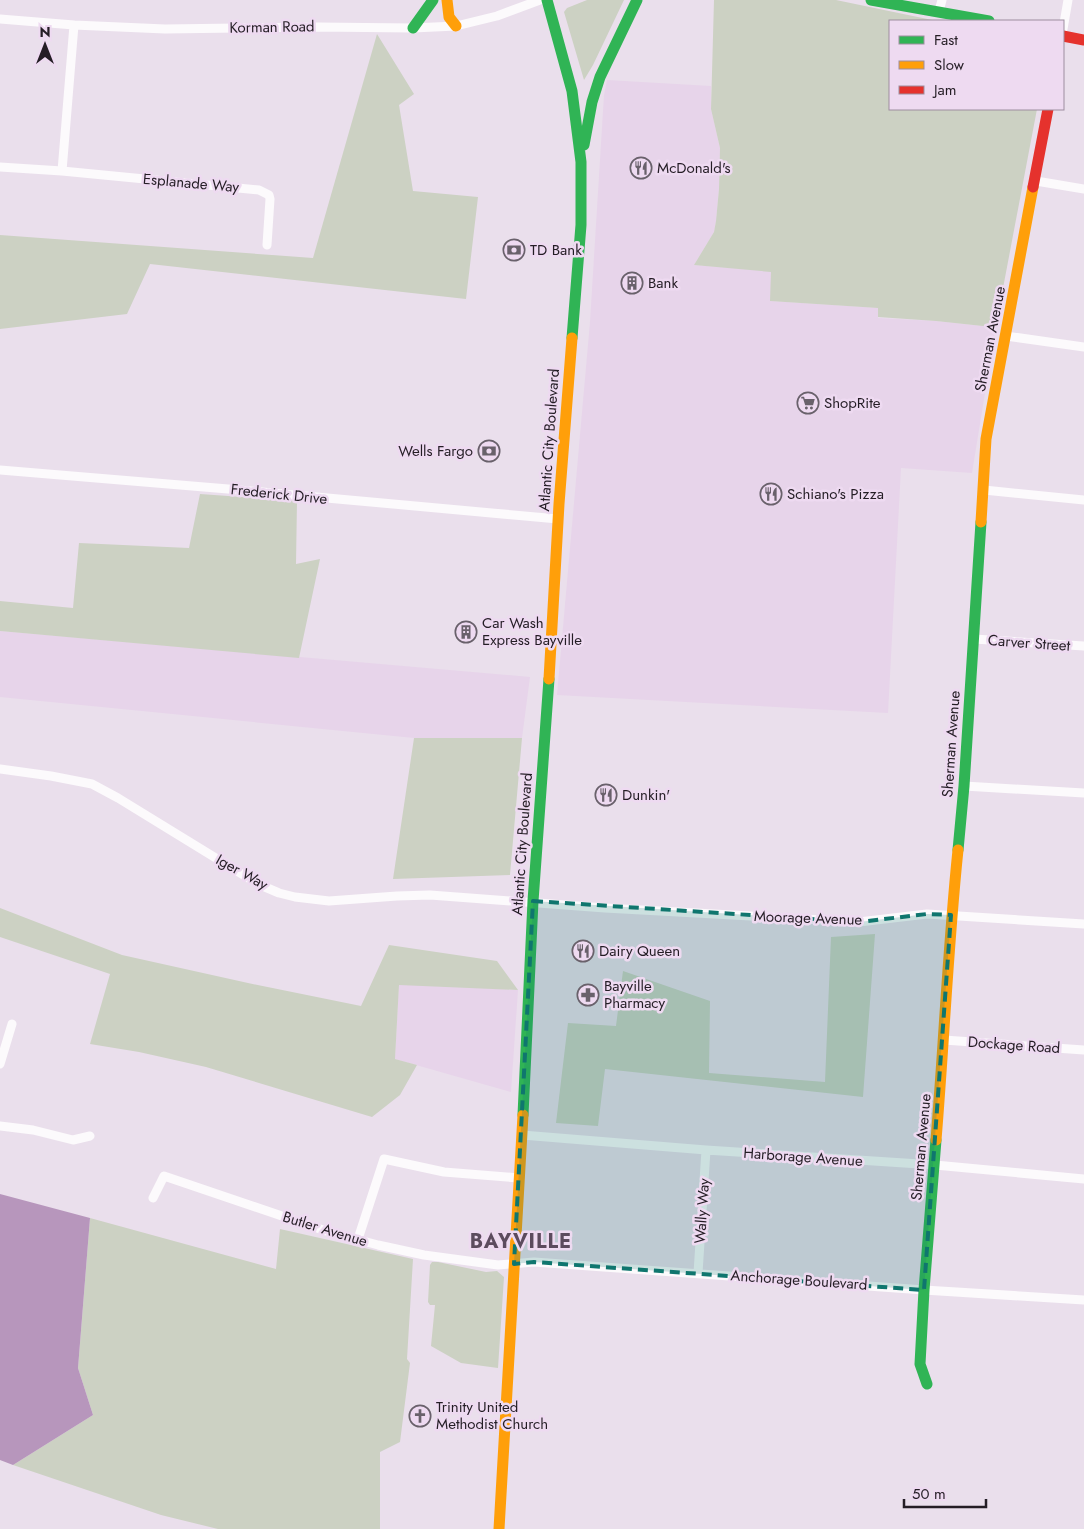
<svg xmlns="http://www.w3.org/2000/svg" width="1084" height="1529" viewBox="0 0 1084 1529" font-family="Jost,sans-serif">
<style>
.built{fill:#e7d4ea}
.green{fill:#ccd1c3}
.water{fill:#b796bc}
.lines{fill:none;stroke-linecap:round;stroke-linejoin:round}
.street{stroke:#fcfafc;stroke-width:9}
.fast{stroke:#30b455;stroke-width:11}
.slow{stroke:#ff9f0a;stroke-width:11}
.jam{stroke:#e5322d;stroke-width:11}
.marked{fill:#0f766e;fill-opacity:0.2;stroke:#0f766e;stroke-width:4;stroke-dasharray:10 6;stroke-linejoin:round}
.labels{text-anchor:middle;stroke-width:5;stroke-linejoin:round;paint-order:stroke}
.street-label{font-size:15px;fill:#241d25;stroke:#eedaf1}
.poi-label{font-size:15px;fill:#241d25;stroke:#eedaf1;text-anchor:start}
.district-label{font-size:20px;font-weight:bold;letter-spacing:1px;fill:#5c4b5e;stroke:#eedaf1}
</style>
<rect width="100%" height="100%" fill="#eadfec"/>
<path class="built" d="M 607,80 L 711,86 L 711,109 L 720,148 L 719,189 L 716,221 L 714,232 L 694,265 L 771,271 L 771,301 L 878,308 L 878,318 L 936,321 L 992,327 L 996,325 L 972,473 L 901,468 L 888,713 L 557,695 L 590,322 L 604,95 Z
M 0,631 L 530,677 L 522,738 L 414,738 L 0,697 Z
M 399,984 L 518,990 L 511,1092 L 395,1059 Z"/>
<path class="green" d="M 587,0 L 624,0 L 593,65 L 584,80 L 564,12 L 567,8 Z
M 714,0 L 836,0 L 937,21 L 890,21 L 890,109 L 1037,109 L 996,325 L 992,327 L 936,321 L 878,317 L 878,308 L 770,301 L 771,272 L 694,265 L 714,232 L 716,221 L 719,189 L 720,148 L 711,109 Z
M 377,34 L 414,94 L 399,105 L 413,191 L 478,197 L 466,299 L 150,264 L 127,314 L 0,329 L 0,235 L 313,258 Z
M 200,494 L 297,501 L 296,564 L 320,559 L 299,658 L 0,631 L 0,601 L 73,608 L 79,543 L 189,548 Z
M 414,738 L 522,738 L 510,875 L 393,879 Z
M 0,908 L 122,955 L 248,983 L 361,1006 L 389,945 L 497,961 L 518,990 L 399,985 L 395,1059 L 417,1065 L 400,1095 L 372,1117 L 206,1067 L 139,1052 L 90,1044 L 110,974 L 0,937 Z
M 875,934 L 863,1097 L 605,1069 L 598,1126 L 556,1123 L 568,1023 L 616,1026 L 623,971 L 710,1001 L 709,1073 L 825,1082 L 831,937 Z
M 90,1218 L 276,1269 L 280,1229 L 413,1259 L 407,1359 L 410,1363 L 400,1442 L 380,1452 L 380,1529 L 218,1529 L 161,1515 L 13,1465 L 93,1415 L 78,1368 Z
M 432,1262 L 438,1262 L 486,1272 L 497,1271 L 504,1277 L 498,1368 L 461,1363 L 431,1346 L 435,1305 L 430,1305 L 428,1302 L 430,1265 Z"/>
<path class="water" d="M 0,1194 L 90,1218 L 78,1368 L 93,1415 L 13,1465 L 0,1460 Z"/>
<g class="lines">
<path class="street" d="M 939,11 L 942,0
M 0,19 L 74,25 L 165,29 L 317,27 L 413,28 L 456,26 L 497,16 L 540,0
M 1063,29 L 1068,0
M 0,167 L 62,171 L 259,190 L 269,195 L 270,199 L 267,245
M 62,171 L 74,25
M 1036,181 L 1084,189
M 1006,336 L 1084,347
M 0,470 L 228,489 L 558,519
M 984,490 L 1084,500
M 974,639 L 1084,646
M 0,769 L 51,776 L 92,784 L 118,798 L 258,884 L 279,893 L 295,897 L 329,901 L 397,896 L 430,895 L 605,908 L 859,922 L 927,914 L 1084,924
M 964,786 L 1084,793
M 944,1040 L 1084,1050
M 0,1064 L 12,1024
M 0,1126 L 33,1130 L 73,1140 L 90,1136
M 522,1135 L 706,1150 L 935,1165 L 1084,1179
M 153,1198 L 164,1176 L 326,1231 L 378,1245 L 424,1255 L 498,1265 L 534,1262 L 924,1290 L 1084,1300
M 358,1239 L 384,1159 L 444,1172 L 519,1178
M 698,1273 L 706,1150"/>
<path class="fast" d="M 547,0 L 572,91 L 581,162 L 581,225 L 572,338
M 871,0 L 989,21
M 413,28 L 433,0
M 584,145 L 592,102 L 600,77 L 637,0
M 958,850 L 964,786 L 981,522
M 523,1115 L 533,901 L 549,679
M 927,1384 L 920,1364 L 924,1290 L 936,1140"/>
<path class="slow" d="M 447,0 L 449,17 L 456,26
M 981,522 L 986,439 L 1033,187
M 549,679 L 559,504 L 572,338
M 936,1140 C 944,1043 948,946 958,850
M 499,1529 L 523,1115"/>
<path class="jam" d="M 1063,36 L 1084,40
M 1033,187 L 1048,109"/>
</g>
<path class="marked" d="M 533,901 L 859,922 L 927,914 L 951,915 L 924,1290 L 534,1262 L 514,1264 Z"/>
<defs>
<g id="restaurant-ring" transform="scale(1.125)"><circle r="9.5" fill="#eedaf1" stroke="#69616b" stroke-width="1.5"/><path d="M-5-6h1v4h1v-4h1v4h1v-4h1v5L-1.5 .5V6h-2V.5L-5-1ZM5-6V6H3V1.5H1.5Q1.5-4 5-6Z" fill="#69616b"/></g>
<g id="bank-ring" transform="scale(1.125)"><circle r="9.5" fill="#eedaf1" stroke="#69616b" stroke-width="1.5"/><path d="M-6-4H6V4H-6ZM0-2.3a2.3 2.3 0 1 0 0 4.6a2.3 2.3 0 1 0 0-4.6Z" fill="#69616b"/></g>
<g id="building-ring" transform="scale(1.125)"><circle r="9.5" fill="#eedaf1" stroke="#69616b" stroke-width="1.5"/><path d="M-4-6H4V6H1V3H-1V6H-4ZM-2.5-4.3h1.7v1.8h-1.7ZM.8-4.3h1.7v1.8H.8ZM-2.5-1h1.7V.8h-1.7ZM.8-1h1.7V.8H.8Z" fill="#69616b"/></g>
<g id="supermarket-ring" transform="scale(1.125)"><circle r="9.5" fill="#eedaf1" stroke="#69616b" stroke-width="1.5"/><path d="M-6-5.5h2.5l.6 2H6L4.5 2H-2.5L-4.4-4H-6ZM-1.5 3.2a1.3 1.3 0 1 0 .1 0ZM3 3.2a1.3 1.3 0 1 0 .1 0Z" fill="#69616b"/></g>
<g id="pharmacy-ring" transform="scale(1.125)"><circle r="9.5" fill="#eedaf1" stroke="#69616b" stroke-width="1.5"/><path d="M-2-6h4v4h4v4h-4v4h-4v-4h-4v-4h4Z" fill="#69616b"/></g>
<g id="church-ring" transform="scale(1.125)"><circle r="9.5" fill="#eedaf1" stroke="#69616b" stroke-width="1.5"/><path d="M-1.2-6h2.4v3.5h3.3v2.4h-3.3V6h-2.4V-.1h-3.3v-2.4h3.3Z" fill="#69616b"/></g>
</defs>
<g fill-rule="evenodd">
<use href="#restaurant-ring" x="641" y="168"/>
<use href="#bank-ring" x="514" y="250"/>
<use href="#building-ring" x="632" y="283"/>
<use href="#supermarket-ring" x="808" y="403"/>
<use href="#bank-ring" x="489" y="451"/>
<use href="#restaurant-ring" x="771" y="494"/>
<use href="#building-ring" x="466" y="632"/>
<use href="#restaurant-ring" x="606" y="795"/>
<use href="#restaurant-ring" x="583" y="951"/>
<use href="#pharmacy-ring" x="588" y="995"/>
<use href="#church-ring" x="420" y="1416"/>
</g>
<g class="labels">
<g class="street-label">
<text transform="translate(272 27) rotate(-1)" y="5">Korman Road</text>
<text transform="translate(191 183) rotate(5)" y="5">Esplanade Way</text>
<text transform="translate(990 339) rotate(-79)" y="5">Sherman Avenue</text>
<text transform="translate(549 440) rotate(-86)" y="5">Atlantic City Boulevard</text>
<text transform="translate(279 494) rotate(6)" y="5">Frederick Drive</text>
<text transform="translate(1029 643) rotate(4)" y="5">Carver Street</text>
<text transform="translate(951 744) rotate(-86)" y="5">Sherman Avenue</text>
<text transform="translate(522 844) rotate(-86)" y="5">Atlantic City Boulevard</text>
<text transform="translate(242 872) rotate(29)" y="5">Iger Way</text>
<text transform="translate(808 918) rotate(2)" y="5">Moorage Avenue</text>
<text transform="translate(1014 1045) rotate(4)" y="5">Dockage Road</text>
<text transform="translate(921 1147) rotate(-85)" y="5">Sherman Avenue</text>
<text transform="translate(803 1157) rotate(4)" y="5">Harborage Avenue</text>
<text transform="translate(702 1211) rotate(-86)" y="5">Wally Way</text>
<text transform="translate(325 1229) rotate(17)" y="5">Butler Avenue</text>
<text transform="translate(799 1280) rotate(4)" y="5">Anchorage Boulevard</text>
</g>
<g class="poi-label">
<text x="657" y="173">McDonald's</text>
<text x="530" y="255">TD Bank</text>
<text x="648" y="288">Bank</text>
<text x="824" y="408">ShopRite</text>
<text x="473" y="456" text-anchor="end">Wells Fargo</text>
<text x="787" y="499">Schiano's Pizza</text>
<text x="482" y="628">Car Wash<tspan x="482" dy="17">Express Bayville</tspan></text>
<text x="622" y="800">Dunkin'</text>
<text x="599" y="956">Dairy Queen</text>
<text x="604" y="991">Bayville<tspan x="604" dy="17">Pharmacy</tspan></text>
<text x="436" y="1412">Trinity United<tspan x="436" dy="17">Methodist Church</tspan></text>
</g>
<g class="district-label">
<text x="521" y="1248">BAYVILLE</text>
</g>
</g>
<rect x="889" y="20" width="175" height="90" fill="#eedaf1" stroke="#9d8e9f"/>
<rect x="899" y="36" width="25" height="8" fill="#30b455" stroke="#9d8e9f"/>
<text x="934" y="45" font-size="15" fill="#241d25">Fast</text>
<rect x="899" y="61" width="25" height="8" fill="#ff9f0a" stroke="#9d8e9f"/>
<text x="934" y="70" font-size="15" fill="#241d25">Slow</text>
<rect x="899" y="86" width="25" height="8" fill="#e5322d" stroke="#9d8e9f"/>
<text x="934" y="95" font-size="15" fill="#241d25">Jam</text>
<g transform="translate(45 45)" stroke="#eedaf1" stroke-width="4" paint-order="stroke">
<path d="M0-4L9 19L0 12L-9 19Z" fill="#241d25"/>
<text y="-8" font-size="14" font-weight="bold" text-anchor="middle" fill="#241d25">N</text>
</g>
<path d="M904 1499v8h82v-8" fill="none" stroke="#241d25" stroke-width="2.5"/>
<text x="912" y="1499" font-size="15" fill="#241d25" stroke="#eedaf1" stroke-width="4" paint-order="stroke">50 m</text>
</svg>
